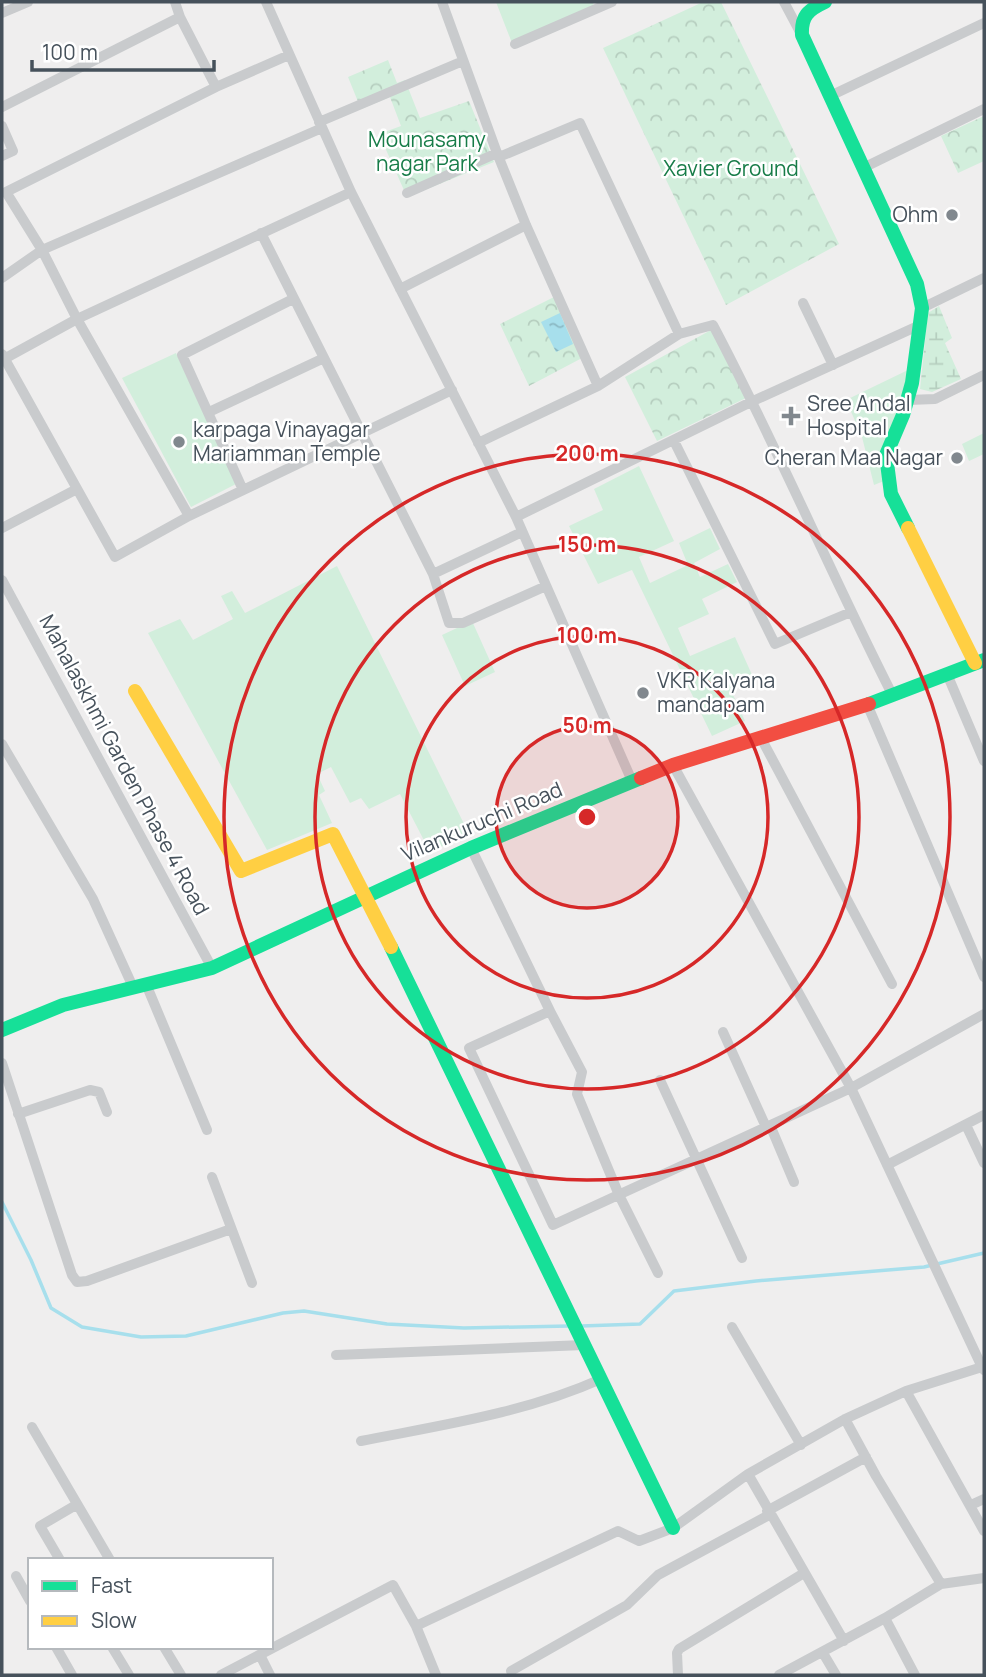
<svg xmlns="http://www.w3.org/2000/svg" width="986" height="1677" viewBox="0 0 986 1677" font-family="Manrope,sans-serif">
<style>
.grass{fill:#d2eedc}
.forest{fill:url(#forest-crowns)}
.wetland{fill:url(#wetland-marsh)}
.water{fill:url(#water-ripples)}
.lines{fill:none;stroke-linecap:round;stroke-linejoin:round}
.stream{stroke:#a7dfec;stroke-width:3.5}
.street{stroke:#c9cbcd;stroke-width:10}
.fast{stroke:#16e098;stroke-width:14}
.slow{stroke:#ffcf43;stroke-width:14}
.jam{stroke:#f24e42;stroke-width:14}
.ring{fill:none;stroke:#d62828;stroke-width:3.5}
.poi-dot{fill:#81888e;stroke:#fff;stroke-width:2.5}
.labels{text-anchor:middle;stroke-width:5;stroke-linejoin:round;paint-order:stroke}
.park-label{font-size:21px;fill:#177c48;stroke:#fff}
.poi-label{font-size:21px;fill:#46515b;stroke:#fff;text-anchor:start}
.street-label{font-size:21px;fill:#46515b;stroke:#fff}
.centre{fill:#d62828;stroke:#fff;stroke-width:3.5}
.ring-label{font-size:21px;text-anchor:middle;font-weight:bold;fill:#d62828;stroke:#fff;stroke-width:5;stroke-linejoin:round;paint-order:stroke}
</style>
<defs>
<pattern id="forest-crowns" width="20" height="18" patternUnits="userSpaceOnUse" patternTransform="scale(1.75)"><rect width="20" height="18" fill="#d2eedc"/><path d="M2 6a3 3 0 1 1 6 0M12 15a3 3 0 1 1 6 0" fill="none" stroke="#b6cebf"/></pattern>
<pattern id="wetland-marsh" width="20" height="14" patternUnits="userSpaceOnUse" patternTransform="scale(1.75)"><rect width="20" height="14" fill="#d2eedc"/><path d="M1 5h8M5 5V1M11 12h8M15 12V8" fill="none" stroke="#b6cebf"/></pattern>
<pattern id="water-ripples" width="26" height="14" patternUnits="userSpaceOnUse" patternTransform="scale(1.75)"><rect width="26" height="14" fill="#a7dfec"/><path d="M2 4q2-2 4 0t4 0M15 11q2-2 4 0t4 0" fill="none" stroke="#8ab7c2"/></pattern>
</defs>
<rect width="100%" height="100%" fill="#efeeee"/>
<path class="grass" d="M 496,2 L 592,2 L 595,7 L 512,43 Z
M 176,353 L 236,484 L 191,507 L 122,378 Z
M 908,370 L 884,481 L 874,485 L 862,437 L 846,400 Z
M 639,466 L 674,541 L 639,557 L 650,583 L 688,565 L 679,543 L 710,528 L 720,549 L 694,563 L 700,577 L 728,564 L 737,582 L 702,599 L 709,614 L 678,628 L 690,656 L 735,637 L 753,677 L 730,688 L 745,721 L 712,736 L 632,570 L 598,584 L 569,526 L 603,510 L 594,489 Z
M 337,566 L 469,834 L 430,852 L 400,794 L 369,809 L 361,798 L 350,803 L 331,767 L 317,774 L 325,791 L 319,795 L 332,823 L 267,850 L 148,633 L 180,619 L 193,640 L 233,619 L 221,596 L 232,591 L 245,613 Z
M 472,621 L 495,672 L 465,686 L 442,635 Z"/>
<path class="forest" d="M 703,2 L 721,2 L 839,244 L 726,305 L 603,48 Z
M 388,60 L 397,83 L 405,80 L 420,118 L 469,101 L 494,162 L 407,197 L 379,134 L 401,126 L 390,97 L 361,109 L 348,77 Z
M 984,116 L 984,161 L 958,173 L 941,136 Z
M 554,297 L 582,358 L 529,386 L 500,324 Z
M 711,330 L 746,398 L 657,441 L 625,377 Z
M 984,433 L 984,454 L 969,461 L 962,444 Z"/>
<path class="wetland" d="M 939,306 L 952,338 L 945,343 L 961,379 L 932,392 L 920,389 L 928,313 Z"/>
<path class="water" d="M 560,313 L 573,344 L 556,352 L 541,322 Z"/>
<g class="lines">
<path class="stream" d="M 2,1202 L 31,1260 L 51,1308 L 82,1327 L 141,1337 L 186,1336 L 283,1313 L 304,1311 L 387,1324 L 464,1328 L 569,1326
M 581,1326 L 640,1324 L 674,1291 L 756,1281 L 924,1267 L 984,1253"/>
<path class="street" d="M 175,2 L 180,17 L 216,87
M 266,2 L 351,192 L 516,517 L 632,781
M 442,2 L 497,153 L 526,225 L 598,386
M 784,2 L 800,32
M 2,13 L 28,2
M 515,44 L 612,2
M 830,96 L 984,23
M 2,107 L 180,17
M 319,122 L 463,61
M 2,126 L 13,151 L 2,156
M 499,157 L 580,123 L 679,334
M 865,167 L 984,109
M 407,193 L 497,153
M 261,233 L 433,574 L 522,532
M 2,278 L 42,250 L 322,128
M 400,289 L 526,225
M 803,303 L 833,365
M 922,308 L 984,278
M 2,354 L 115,557 L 189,516 L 452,390
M 4,359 L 77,319 L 351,192
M 908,400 L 935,399 L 984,375
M 209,412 L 324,358
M 674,441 L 775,644 L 851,612
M 478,443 L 598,386 L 679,334 L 713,325 C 777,446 830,572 892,694
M 243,490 L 182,355 L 293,299
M 189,516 L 77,319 L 42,250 L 6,192 L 216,87 L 289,55
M 516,517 L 753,401 L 920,325
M 2,528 L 77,489
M 433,574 L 449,623 L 463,623 L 546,586
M 2,580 L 212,968
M 947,674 L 984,761
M 867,704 L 984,977
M 761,738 L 892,984
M 2,744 L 93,899 L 133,987
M 673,765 L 851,1088 L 982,1367
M 471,848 L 550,1011 L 469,1048 L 553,1225 L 851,1088 L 984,1014
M 146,984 L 207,1130
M 550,1011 L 582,1072 L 577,1094 L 619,1195 L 658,1273
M 723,1032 L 766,1127
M 2,1063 L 72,1275 L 77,1282 L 87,1281 L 231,1229
M 660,1080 L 742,1258
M 18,1114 L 90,1090 L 99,1092 L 107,1112
M 770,1125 L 794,1182
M 966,1125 L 984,1163
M 887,1165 L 984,1115
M 212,1177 L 252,1283
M 732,1327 L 801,1445
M 336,1355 L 584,1345
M 906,1391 L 984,1531
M 845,1419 L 876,1476 L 941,1584 L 885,1618
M 32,1427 L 110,1560
M 361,1441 C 442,1425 525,1413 601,1379
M 971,1505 L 984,1499
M 767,1511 L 866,1457
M 60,1560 L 40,1526 L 76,1505
M 16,1576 L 30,1601
M 941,1584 L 984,1578
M 416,1626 L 436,1675
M 844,1641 L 748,1474 L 845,1419 L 906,1391 L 982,1367 L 984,1370
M 56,1647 L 72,1675
M 112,1647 L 129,1675
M 164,1647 L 181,1675
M 823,1653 L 836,1675
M 260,1655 L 270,1675
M 511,1671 L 627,1605 L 658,1575 L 769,1515
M 221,1675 L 393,1585 L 416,1626 L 618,1531 L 639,1541 L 673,1528 L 748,1474
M 678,1675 L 677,1653 L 679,1649 L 804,1573
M 779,1675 L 885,1618 L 915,1675"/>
<path class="fast" d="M 825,2 C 808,10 801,16 802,35 L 917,284 L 922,308 L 912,383 L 903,415 L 886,455 L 891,494 L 908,528
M 869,704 L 984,660
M 391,947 L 673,1528
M 2,1030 L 63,1005 L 212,968 L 471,848 L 641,778"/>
<path class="slow" d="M 908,528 L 975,663
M 135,691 L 241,871 L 333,834 L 391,947"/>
<path class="jam" d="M 641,778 L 673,765 L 869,704"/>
</g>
<circle cx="587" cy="817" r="91" fill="#d62828" fill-opacity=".12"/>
<g class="ring">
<circle cx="587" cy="817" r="91"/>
<circle cx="587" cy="817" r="181"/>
<circle cx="587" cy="817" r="272"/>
<circle cx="587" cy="817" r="363"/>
</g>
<g class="poi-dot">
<circle cx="952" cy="215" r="7"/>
<path d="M787.5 405.5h7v7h7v7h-7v7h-7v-7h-7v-7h7z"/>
<circle cx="179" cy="442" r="7"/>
<circle cx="957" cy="458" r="7"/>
<circle cx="643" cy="693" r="7"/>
</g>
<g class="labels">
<g class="park-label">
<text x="427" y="147">Mounasamy<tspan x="427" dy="24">nagar Park</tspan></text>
<text x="731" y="176">Xavier Ground</text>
</g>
<g class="poi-label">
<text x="938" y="222" text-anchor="end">Ohm</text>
<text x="807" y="411">Sree Andal<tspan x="807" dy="24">Hospital</tspan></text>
<text x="193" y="437">karpaga Vinayagar<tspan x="193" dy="24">Mariamman Temple</tspan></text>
<text x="943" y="465" text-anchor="end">Cheran Maa Nagar</text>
<text x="657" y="688">VKR Kalyana<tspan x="657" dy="24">mandapam</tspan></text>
</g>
<g class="street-label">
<text transform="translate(124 765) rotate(62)" y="7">Mahalaskhmi Garden Phase 4 Road</text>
<text transform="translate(482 822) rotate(-23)" y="7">Vilankuruchi Road</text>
</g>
</g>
<circle cx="587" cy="817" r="10" class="centre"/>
<g class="ring-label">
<text x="587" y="461">200 m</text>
<text x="587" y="552">150 m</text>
<text x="587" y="643">100 m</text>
<text x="587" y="733">50 m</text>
</g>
<rect width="986" height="1677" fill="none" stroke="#46515b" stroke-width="7"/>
<rect x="28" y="1558" width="245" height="91" fill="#ffffff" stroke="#b5b9bd" stroke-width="2"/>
<rect x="42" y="1581" width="35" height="10" fill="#16e098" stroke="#b5b9bd" stroke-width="2"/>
<text x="91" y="1593" font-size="21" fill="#46515b">Fast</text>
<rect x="42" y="1616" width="35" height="10" fill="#ffcf43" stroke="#b5b9bd" stroke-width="2"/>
<text x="91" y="1628" font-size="21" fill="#46515b">Slow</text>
<path d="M32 60v10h182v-10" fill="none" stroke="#46515b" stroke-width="3.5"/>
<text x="42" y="60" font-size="21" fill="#46515b" stroke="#ffffff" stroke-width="5" paint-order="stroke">100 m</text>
</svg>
